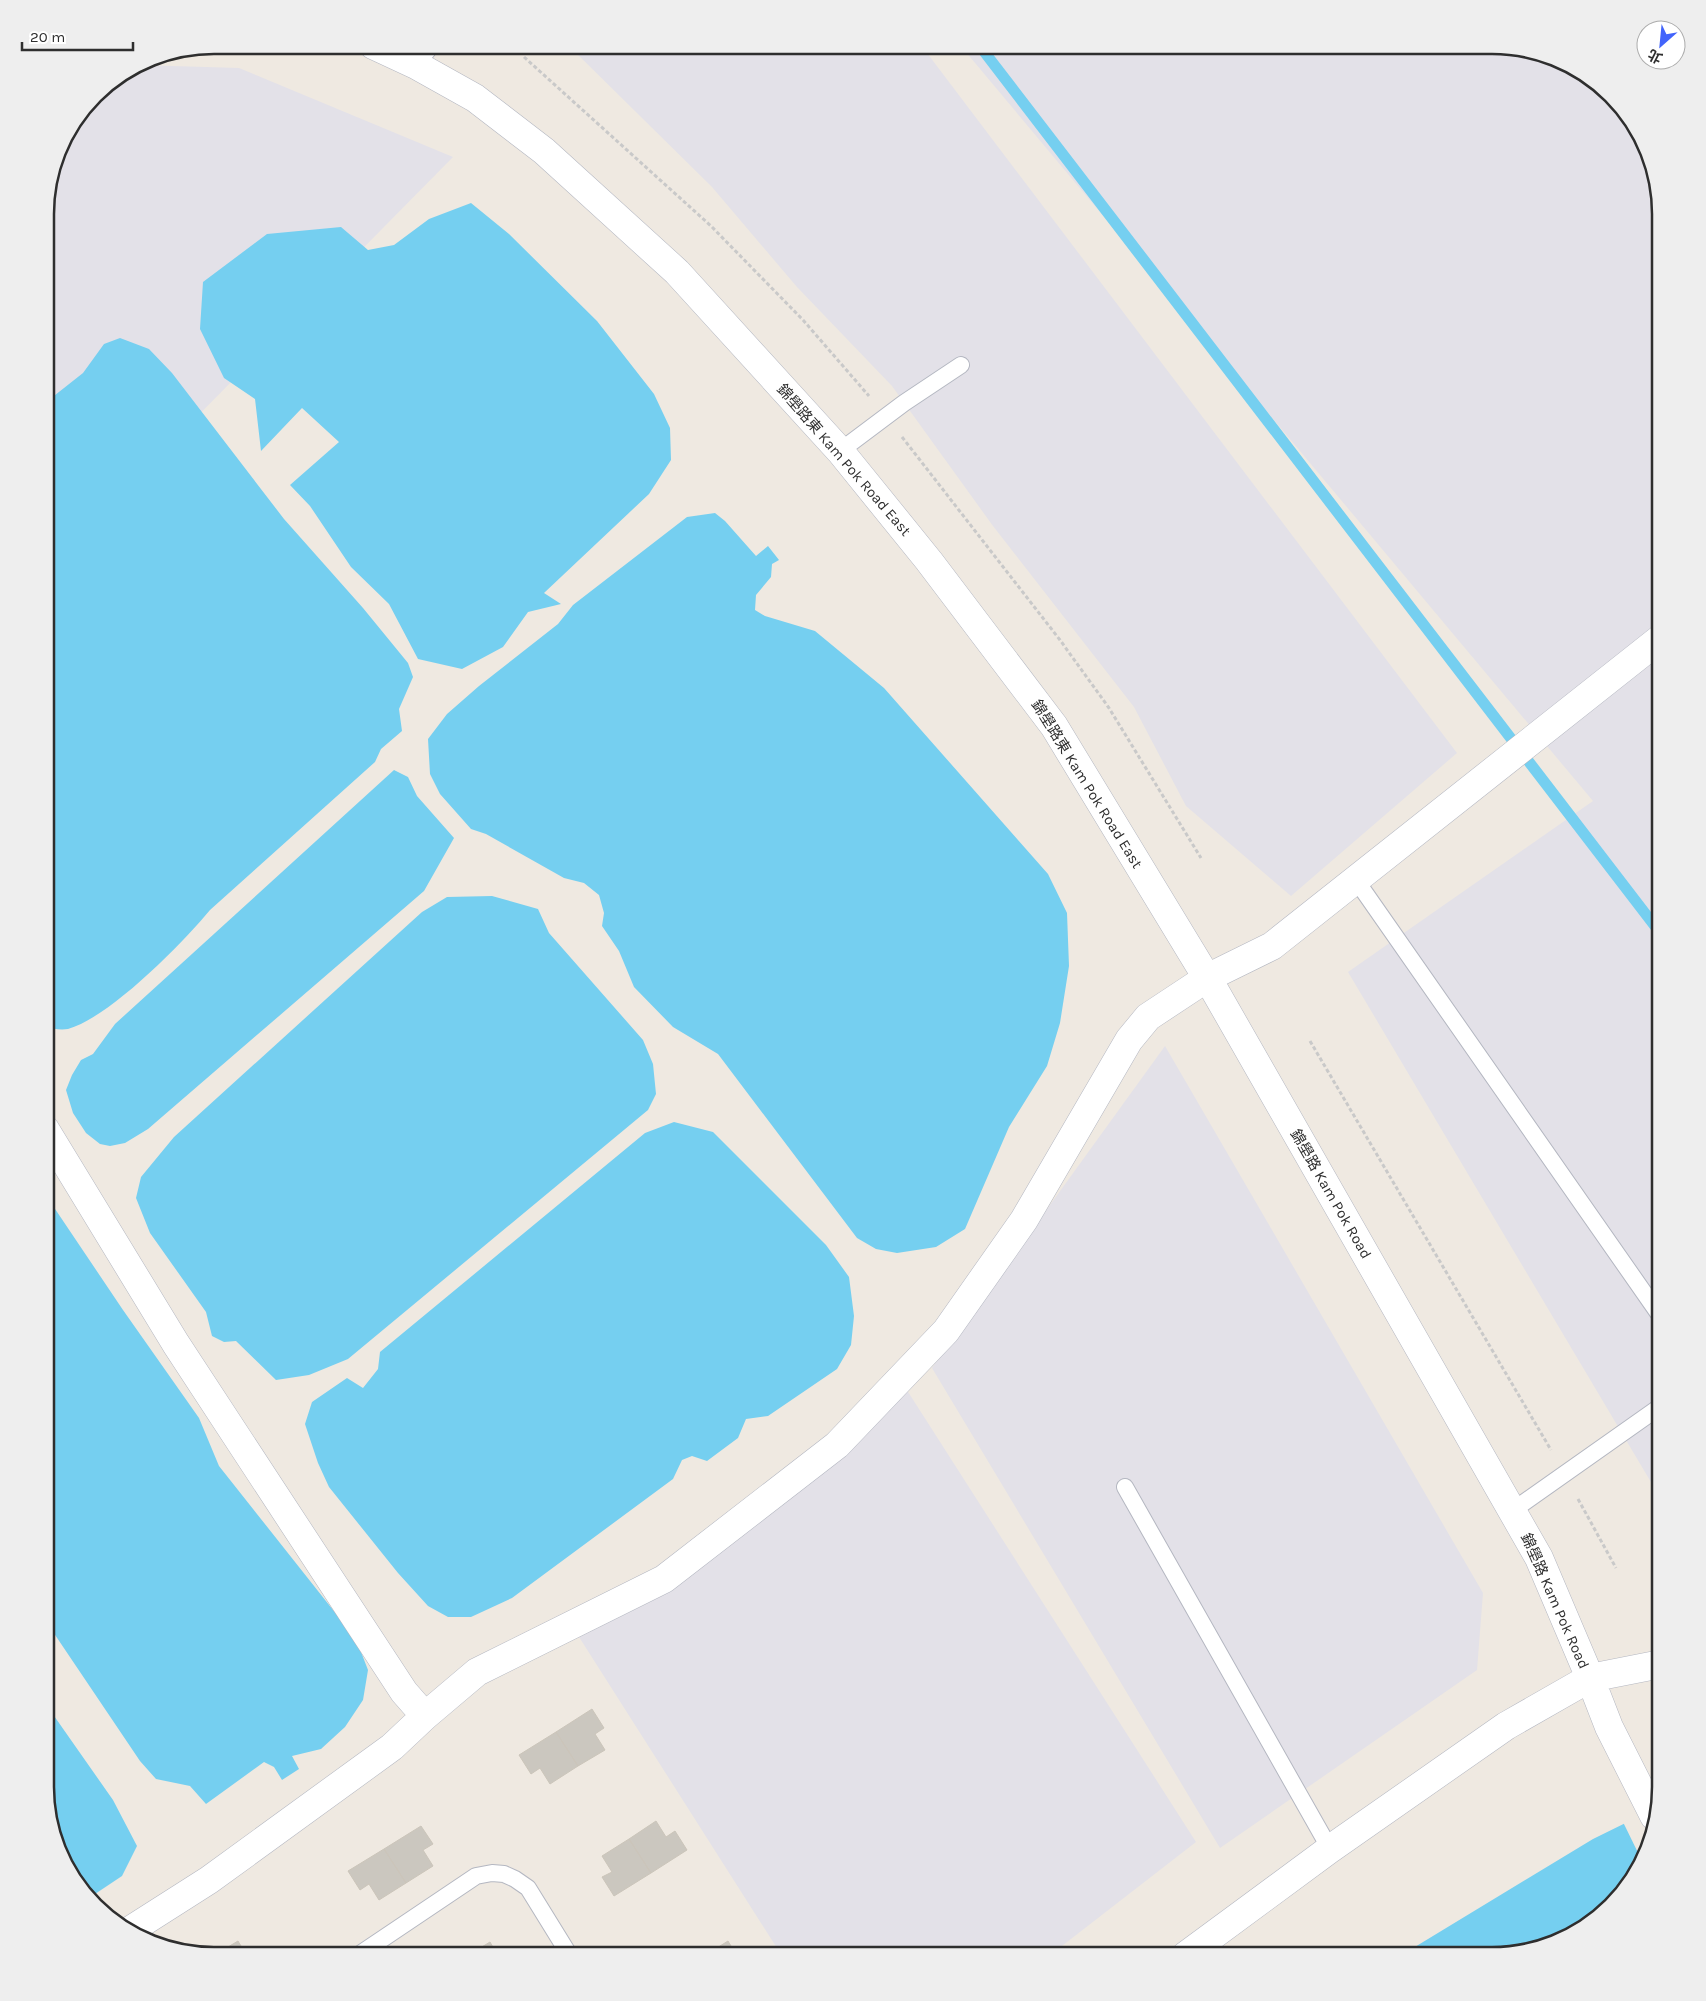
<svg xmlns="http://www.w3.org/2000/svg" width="1706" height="2001" viewBox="0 0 1706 2001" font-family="Karla,'Noto Sans TC',sans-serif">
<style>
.industrial{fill:#e3e1e8}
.water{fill:#75cff0}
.pier{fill:#efe9e1}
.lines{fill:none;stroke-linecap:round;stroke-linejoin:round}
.stream{stroke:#75cff0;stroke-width:11}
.building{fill:#cbc7bf;stroke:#cbc5ba}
.service-casing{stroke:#b4b7c1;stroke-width:18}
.minor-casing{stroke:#b4b7c1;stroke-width:29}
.tertiary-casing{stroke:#b4b7c1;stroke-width:29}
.path{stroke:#c9c9c9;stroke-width:3;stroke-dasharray:4 2.5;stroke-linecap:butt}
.service{stroke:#fff;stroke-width:16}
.minor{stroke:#fff;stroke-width:28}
.tertiary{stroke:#fff;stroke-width:28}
.labels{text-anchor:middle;stroke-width:4;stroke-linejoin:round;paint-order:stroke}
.street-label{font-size:15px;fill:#2e2e2e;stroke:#fff}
.rim{fill:none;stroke:#2e2e2e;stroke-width:2.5}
</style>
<rect width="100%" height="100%" fill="#efe9e1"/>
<path class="industrial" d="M 568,45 L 921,45 L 1457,753 L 1291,896 L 1186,806 L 1134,707 L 993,526 L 892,386 L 797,287 L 712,187 Z
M 960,45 L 1503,45 L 1567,63 L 1626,111 L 1652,160 L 1661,213 L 1661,1499 L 1348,972 L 1593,801 Z
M 138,65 L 239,68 L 453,157 L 98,517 L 45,551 L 45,202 L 62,139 L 102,87 Z
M 1165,1046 L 1483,1593 L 1477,1670 L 1220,1848 L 932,1368 Z
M 903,1384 L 1196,1842 L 1049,1956 L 782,1956 L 579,1637 Z"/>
<path class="water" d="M 471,203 L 509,234 L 597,321 L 654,394 L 670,428 L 671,460 L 649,494 L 544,593 L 561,604 L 528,612 L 503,647 L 462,669 L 418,659 L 389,604 L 351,567 L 310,506 L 290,485 L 339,442 L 302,408 L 261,451 L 255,399 L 224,378 L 200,329 L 203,282 L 267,234 L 341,227 L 368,250 L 394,245 L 429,219 Z
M 120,338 L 149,349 L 172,373 L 284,519 L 363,608 L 408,663 L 413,677 L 399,709 L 402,731 L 381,749 L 375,762 L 210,910 C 182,944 110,1017 68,1029 C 61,1030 51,1029 45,1026 L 45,403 L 83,373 L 104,344 Z
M 715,513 L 725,521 L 756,556 L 768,546 L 779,560 L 772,564 L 771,577 L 756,595 L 755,610 L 765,616 L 815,631 L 884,688 L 1048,874 L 1067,913 L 1069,966 L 1060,1023 L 1047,1066 L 1009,1127 L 965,1229 L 936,1247 L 897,1253 L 876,1249 L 857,1238 L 718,1054 L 673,1027 L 634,987 L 619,951 L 602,926 L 604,913 L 599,895 L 584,883 L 564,878 L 486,834 L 471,829 L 440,794 L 430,774 L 428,739 L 447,714 L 479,686 L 558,624 L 573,605 L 687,517 Z
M 394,770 L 408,777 L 417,796 L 454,838 L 424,891 L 148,1129 L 125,1143 L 110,1146 L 100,1144 L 86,1133 L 73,1113 L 66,1090 L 72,1075 L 81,1060 L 93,1054 L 115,1024 Z
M 492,896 L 538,909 L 549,933 L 643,1040 L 653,1064 L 656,1094 L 648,1110 L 348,1359 L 309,1375 L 276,1380 L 236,1341 L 224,1342 L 212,1336 L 206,1312 L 150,1233 L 136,1198 L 141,1177 L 174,1137 L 422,912 L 447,897 Z
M 674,1122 L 713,1132 L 826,1245 L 849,1277 L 854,1316 L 851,1345 L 837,1369 L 768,1416 L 746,1419 L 738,1438 L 707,1461 L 692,1456 L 682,1460 L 673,1479 L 512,1598 L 471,1617 L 448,1617 L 428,1606 L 398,1573 L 329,1487 L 318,1463 L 305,1424 L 312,1402 L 347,1378 L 363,1388 L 378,1369 L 380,1352 L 645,1133 Z
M 45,1194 L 123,1310 L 199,1418 L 219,1466 L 356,1639 L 368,1670 L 363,1700 L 345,1727 L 321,1749 L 292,1756 L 299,1769 L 282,1780 L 274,1767 L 264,1762 L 206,1804 L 190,1786 L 156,1779 L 140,1761 L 45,1620 Z
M 45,1703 L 113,1800 L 137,1846 L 122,1876 L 89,1898 L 80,1890 L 54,1841 L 45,1788 Z
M 1656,1808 L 1643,1862 L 1595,1921 L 1546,1947 L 1493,1956 L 1400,1956 L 1593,1839 Z"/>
<path class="pier" d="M 1657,1805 L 1643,1862 L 1643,1863 L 1623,1822 Z"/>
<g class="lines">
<path class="stream" d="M 979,45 L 1661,934"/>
</g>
<path class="building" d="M 592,1709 L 604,1728 L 595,1734 L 605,1750 L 578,1766 L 556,1732 Z
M 556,1732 L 578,1766 L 550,1784 L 540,1768 L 531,1774 L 519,1755 Z
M 656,1821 L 666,1837 L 675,1831 L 687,1850 L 651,1873 L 629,1839 Z
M 421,1826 L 433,1844 L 423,1850 L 433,1866 L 406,1883 L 384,1849 Z
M 629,1839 L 651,1873 L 614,1896 L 602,1877 L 612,1872 L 602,1856 Z
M 384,1849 L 406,1883 L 379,1900 L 369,1884 L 360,1890 L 348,1871 Z
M 238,1941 L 247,1956 L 213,1956 Z
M 728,1941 L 737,1956 L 704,1956 Z
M 490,1942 L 498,1956 L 467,1956 Z"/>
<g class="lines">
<g class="service-casing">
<path id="service" d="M 416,65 L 432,45
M 840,451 L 904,403 L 961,365
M 1356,880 L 1661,1317
M 1125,1487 L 1330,1849
M 1512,1511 L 1658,1408 L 1661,1404
M 357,1956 L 476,1876 L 492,1873 L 504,1874 L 515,1879 L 528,1888 L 570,1956"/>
</g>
<g class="minor-casing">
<path id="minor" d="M 45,1129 L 176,1344 L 404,1692 L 425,1716 L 392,1747 L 209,1880 L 129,1931
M 425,1716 L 477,1672 L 664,1579 L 837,1445 L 946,1331 L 1024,1220 L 1129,1040 L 1148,1017 L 1207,978 L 1272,946 L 1661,638
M 1654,1816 L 1609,1727 L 1590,1678 L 1661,1664"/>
</g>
<g class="tertiary-casing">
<path id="tertiary" d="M 373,45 L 416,65 L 475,98 L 544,151 L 677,272 L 840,451 L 929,561 L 1054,726 L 1215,991 L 1539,1558 L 1590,1678 L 1506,1726 L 1330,1849 L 1185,1956"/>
</g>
<path class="path" d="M 524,57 L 711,226 L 803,320 L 869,396
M 902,437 L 1060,640 L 1109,708 L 1201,858
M 1310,1041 L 1551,1450
M 1578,1499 L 1616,1568"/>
<use href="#service" class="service"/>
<use href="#minor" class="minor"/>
<use href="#tertiary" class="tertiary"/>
</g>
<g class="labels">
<g class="street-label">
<text transform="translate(844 460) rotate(49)" y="5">錦壆路東 Kam Pok Road East</text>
<text transform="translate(1087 784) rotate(58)" y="5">錦壆路東 Kam Pok Road East</text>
<text transform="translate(1331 1194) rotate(60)" y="5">錦壆路 Kam Pok Road</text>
<text transform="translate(1555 1601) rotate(66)" y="5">錦壆路 Kam Pok Road</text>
</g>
</g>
<path d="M0 0H1706V2001H0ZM214 54H1492A160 160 0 0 1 1652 214V1787A160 160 0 0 1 1492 1947H214A160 160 0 0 1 54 1787V214A160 160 0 0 1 214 54Z" fill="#eee" fill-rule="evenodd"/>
<path class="rim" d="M214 54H1492A160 160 0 0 1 1652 214V1787A160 160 0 0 1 1492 1947H214A160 160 0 0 1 54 1787V214A160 160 0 0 1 214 54Z"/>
<g transform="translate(1661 45) rotate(207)"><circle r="24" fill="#ffffff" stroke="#ababab"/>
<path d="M0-4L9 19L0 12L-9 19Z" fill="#4264fb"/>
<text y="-8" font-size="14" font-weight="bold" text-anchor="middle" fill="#2e2e2e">北</text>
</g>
<path d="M22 42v8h111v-8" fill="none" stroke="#2e2e2e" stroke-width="2.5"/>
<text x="30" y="42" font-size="15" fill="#2e2e2e" stroke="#ffffff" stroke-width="4" paint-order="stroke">20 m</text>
</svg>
